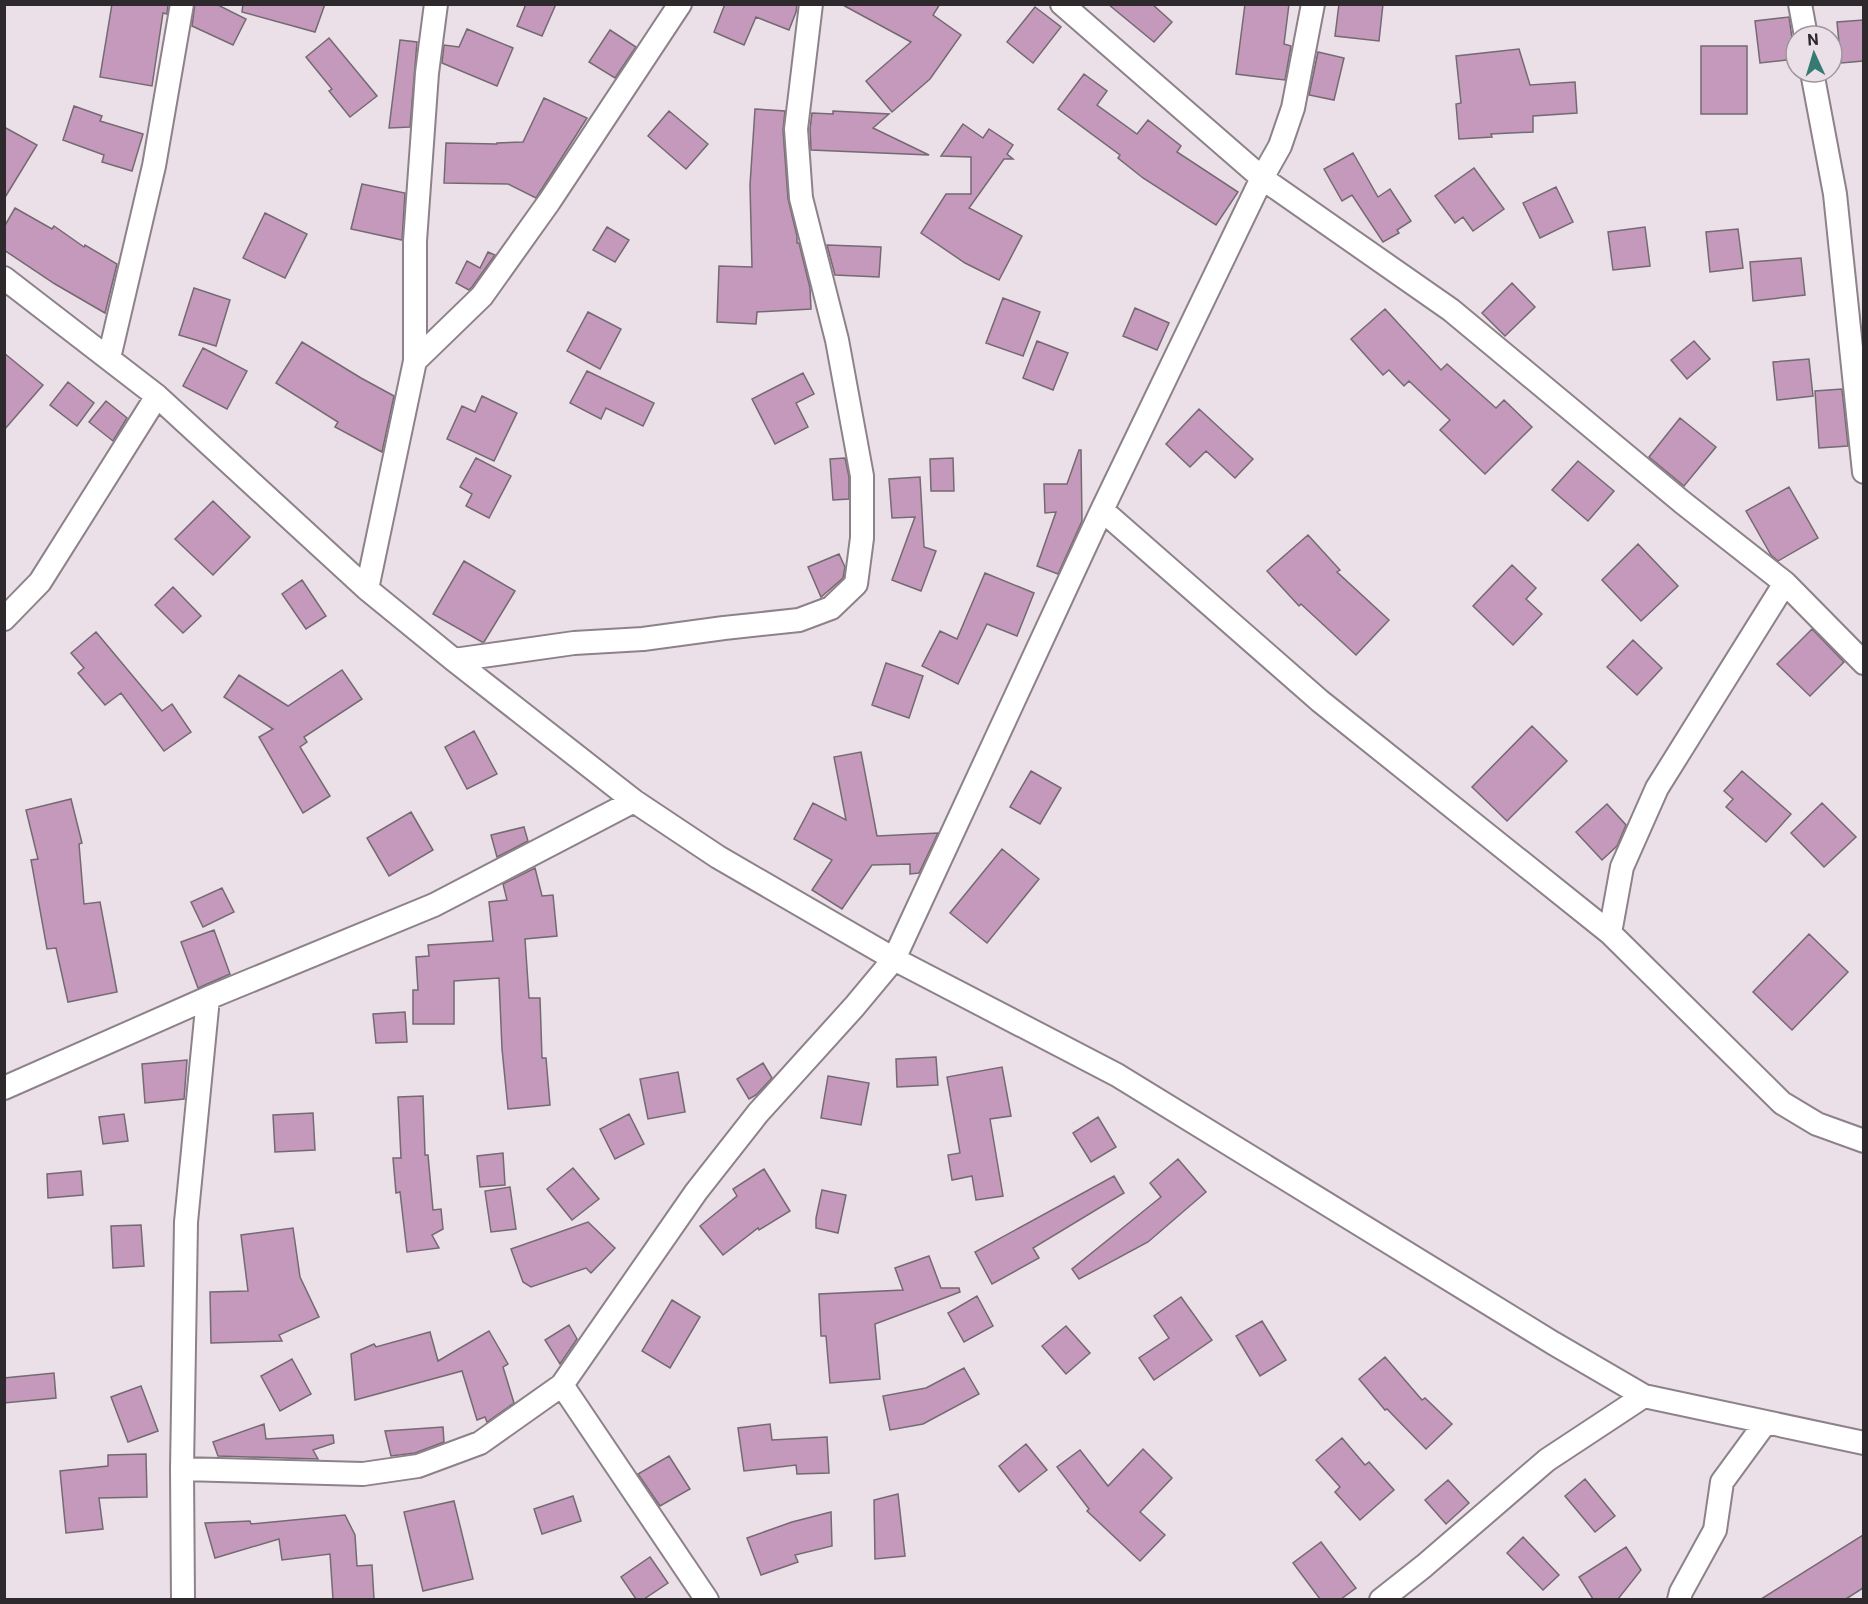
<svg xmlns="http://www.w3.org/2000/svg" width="1868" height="1604" viewBox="0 0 1868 1604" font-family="Roboto,sans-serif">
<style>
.building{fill:#c599bb;stroke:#746a71;stroke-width:1.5}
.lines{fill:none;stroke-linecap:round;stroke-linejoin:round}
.street-casing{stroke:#8d828a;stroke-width:26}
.street{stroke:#fff;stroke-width:22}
</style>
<rect width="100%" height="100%" fill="#ebdfe8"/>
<path class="building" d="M 112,4 L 168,4 L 167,14 L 163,13 L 152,86 L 100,77 Z
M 195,4 L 216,4 L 246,19 L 233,45 L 192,26 Z
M 243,4 L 325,4 L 315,32 L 242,12 Z
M 526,4 L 556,4 L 542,36 L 517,26 Z
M 725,4 L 797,4 L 796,12 L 789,30 L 756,17 L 744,45 L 714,32 Z
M 841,4 L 940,4 L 933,15 L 961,35 L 930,79 L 892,112 L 866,81 L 911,42 Z
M 1108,4 L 1152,4 L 1172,22 L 1154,42 Z
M 1245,4 L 1289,4 L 1284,44 L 1291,46 L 1285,80 L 1236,74 Z
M 1339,4 L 1383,4 L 1379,41 L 1335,36 Z
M 1035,7 L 1061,27 L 1033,63 L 1007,42 Z
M 1789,17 L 1795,59 L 1760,63 L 1755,21 Z
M 1863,20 L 1863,61 L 1841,63 L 1837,22 Z
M 467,29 L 513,48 L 497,86 L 442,63 L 444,45 L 459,47 Z
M 610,30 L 636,47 L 615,78 L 589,62 Z
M 329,38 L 377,96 L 350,117 L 329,91 L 332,89 L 306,57 Z
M 400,40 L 417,42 L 410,127 L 389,128 Z
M 1701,46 L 1747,46 L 1747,114 L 1701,114 Z
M 1519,49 L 1530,85 L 1575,82 L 1577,113 L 1533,116 L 1533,132 L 1491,134 L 1492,137 L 1459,139 L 1456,104 L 1461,103 L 1456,56 Z
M 1318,52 L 1344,58 L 1334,100 L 1309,95 Z
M 1084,74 L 1107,91 L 1097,105 L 1137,134 L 1148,120 L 1181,146 L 1177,152 L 1238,192 L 1216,225 L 1143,178 L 1118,158 L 1120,155 L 1058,109 Z
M 544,98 L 587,118 L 536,198 L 508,184 L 444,183 L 446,143 L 497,144 L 497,143 L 523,142 Z
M 74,106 L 102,116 L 100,121 L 143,134 L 132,171 L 102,162 L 104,155 L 63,140 Z
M 755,109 L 785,111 L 783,130 L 788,199 L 797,236 L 797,243 L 799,243 L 810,288 L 811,309 L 757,312 L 756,324 L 717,322 L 719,266 L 752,267 L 750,185 Z
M 669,111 L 708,144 L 686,169 L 648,136 Z
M 833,111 L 889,114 L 873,128 L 929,155 L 811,150 L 810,129 L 812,113 L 833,114 Z
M 963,124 L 983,138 L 989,129 L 1013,145 L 1007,154 L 1013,159 L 1004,159 L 969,208 L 1022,236 L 999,280 L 965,263 L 921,233 L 946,194 L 971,194 L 971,157 L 941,156 Z
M 4,127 L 37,145 L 4,199 Z
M 1353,153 L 1378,197 L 1390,189 L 1411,221 L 1397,230 L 1399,233 L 1383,242 L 1352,195 L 1342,201 L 1324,169 Z
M 1474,168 L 1504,209 L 1473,231 L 1463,217 L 1455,223 L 1435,196 Z
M 362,184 L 405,193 L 402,240 L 351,229 Z
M 1556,187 L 1573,222 L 1540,238 L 1523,203 Z
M 15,208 L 52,229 L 54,226 L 84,247 L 85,245 L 117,264 L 105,313 L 55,284 L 4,250 L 4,227 Z
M 265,213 L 307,234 L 285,278 L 243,258 Z
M 607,227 L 629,240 L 615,262 L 593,250 Z
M 1645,227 L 1650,266 L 1613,270 L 1608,232 Z
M 1738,229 L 1743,268 L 1710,272 L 1706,232 Z
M 827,245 L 881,247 L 879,277 L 835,275 Z
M 488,252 L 495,255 L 472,287 L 469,290 L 456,283 L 467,261 L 480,268 Z
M 1801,258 L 1805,295 L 1753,301 L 1750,262 Z
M 1512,283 L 1535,307 L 1505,336 L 1482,313 Z
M 194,288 L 230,300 L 216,346 L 179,335 Z
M 1003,298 L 1040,312 L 1023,356 L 986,343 Z
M 1135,308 L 1169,323 L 1157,350 L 1123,336 Z
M 1385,309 L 1441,370 L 1447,364 L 1496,408 L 1504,400 L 1532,427 L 1485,474 L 1440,430 L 1450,420 L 1409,381 L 1404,386 L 1389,370 L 1383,375 L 1351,339 Z
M 588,312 L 621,329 L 600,369 L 567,351 Z
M 1037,341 L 1068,353 L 1053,390 L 1023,378 Z
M 1694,341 L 1710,359 L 1687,379 L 1671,360 Z
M 302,342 L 361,378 L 394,396 L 382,452 L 335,427 L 338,422 L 276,383 Z
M 203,348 L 247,371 L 227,409 L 183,386 Z
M 4,353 L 43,385 L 4,430 Z
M 1809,359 L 1813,396 L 1777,400 L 1773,362 Z
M 587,371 L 654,403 L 643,426 L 606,408 L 601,419 L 570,403 Z
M 803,373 L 814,394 L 796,403 L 808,427 L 775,444 L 752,399 Z
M 68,382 L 94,403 L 77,426 L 50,405 Z
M 1842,389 L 1848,446 L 1819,448 L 1815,391 Z
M 482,396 L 517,413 L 494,461 L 447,439 L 462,406 L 475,412 Z
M 106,401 L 127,418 L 113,441 L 89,422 Z
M 1199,409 L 1253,459 L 1235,478 L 1206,451 L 1190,467 L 1166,444 Z
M 1680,418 L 1716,447 L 1684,486 L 1649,457 Z
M 1079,450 L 1081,450 L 1082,521 L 1058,574 L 1037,566 L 1056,512 L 1045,513 L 1044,484 L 1067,484 Z
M 476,458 L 511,476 L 489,518 L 466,506 L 472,494 L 460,487 Z
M 845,458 L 849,477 L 849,499 L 833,500 L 830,459 Z
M 953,458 L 954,491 L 931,491 L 930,459 Z
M 1578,461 L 1614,491 L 1588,521 L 1552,490 Z
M 920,477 L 924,547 L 936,551 L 921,591 L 892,580 L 915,517 L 892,518 L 889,479 Z
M 1789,487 L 1818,538 L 1778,561 L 1771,555 L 1746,511 Z
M 213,501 L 250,537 L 213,575 L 175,539 Z
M 1308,535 L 1340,570 L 1337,572 L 1389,620 L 1356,655 L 1301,604 L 1299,606 L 1267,571 Z
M 1638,544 L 1678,586 L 1641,621 L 1602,580 Z
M 839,554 L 845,567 L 843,578 L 821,597 L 808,567 Z
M 464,561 L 515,591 L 484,642 L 482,642 L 433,614 Z
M 1512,565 L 1536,588 L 1526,599 L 1542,614 L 1513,645 L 1473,606 Z
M 985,573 L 1034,593 L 1017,636 L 987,624 L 958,684 L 922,666 L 940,631 L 957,639 Z
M 302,580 L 326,616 L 306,629 L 282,594 Z
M 173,587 L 201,616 L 183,633 L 155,605 Z
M 1812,629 L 1844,662 L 1810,696 L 1777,664 Z
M 96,632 L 162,711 L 172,704 L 191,732 L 164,751 L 121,693 L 105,705 L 78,673 L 84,668 L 71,653 Z
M 1633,640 L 1662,668 L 1637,695 L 1607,667 Z
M 886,663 L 923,676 L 909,718 L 872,705 Z
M 342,670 L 362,699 L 304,737 L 307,742 L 300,747 L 330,796 L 303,813 L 259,737 L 273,729 L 224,697 L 239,675 L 288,706 Z
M 1532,726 L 1567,761 L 1507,821 L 1472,787 Z
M 474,731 L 497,774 L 467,789 L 445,747 Z
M 861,752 L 877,836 L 938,833 L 919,873 L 910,874 L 910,864 L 872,865 L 842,909 L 812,890 L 832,860 L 794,839 L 813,803 L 846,820 L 834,757 Z
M 1031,771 L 1061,788 L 1040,824 L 1010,807 Z
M 1742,771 L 1791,814 L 1766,842 L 1726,807 L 1733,799 L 1724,791 Z
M 71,799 L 82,843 L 79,844 L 84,904 L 100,902 L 117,992 L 68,1002 L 56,948 L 47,949 L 31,860 L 38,859 L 26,810 Z
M 1822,803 L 1856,837 L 1824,867 L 1791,833 Z
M 1607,804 L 1626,825 L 1617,846 L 1602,860 L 1576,832 Z
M 411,812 L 433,850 L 389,876 L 367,838 Z
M 524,827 L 528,841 L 497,857 L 491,835 Z
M 1002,849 L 1039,879 L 987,943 L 950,913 Z
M 535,868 L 542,896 L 553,895 L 557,936 L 525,939 L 529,998 L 540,998 L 542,1058 L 546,1058 L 550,1105 L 508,1109 L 502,1049 L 499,978 L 454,981 L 454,1024 L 413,1024 L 413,990 L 418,990 L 416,957 L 429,956 L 428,945 L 493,941 L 489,902 L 507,900 L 503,884 Z
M 222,888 L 234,912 L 203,927 L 191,902 Z
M 214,930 L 230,974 L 198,988 L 181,942 Z
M 1809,934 L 1848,972 L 1792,1030 L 1753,992 Z
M 405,1012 L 407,1042 L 376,1043 L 373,1014 Z
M 936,1057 L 938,1085 L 897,1087 L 896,1059 Z
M 187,1060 L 184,1099 L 145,1103 L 142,1064 Z
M 763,1063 L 772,1078 L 756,1095 L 749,1099 L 737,1079 Z
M 1002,1067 L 1011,1116 L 990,1119 L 1003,1196 L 976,1200 L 972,1176 L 952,1180 L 948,1155 L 960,1153 L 947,1077 Z
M 678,1072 L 685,1112 L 648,1119 L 640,1079 Z
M 828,1076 L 869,1083 L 861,1125 L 821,1118 Z
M 423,1096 L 425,1155 L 428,1155 L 433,1210 L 441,1209 L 443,1229 L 432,1235 L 439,1248 L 407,1252 L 400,1192 L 396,1193 L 393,1158 L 401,1158 L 398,1097 Z
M 313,1113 L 315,1150 L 275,1152 L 273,1115 Z
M 124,1114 L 128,1141 L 103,1144 L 99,1117 Z
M 629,1114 L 644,1144 L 615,1159 L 600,1129 Z
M 1098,1117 L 1116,1147 L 1091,1162 L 1073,1133 Z
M 503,1153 L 505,1185 L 480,1187 L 477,1156 Z
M 1178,1159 L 1206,1192 L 1148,1242 L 1079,1279 L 1072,1269 L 1161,1197 L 1150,1183 Z
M 573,1168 L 599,1199 L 572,1220 L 547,1189 Z
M 764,1169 L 790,1211 L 759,1230 L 758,1228 L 723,1255 L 700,1226 L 737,1196 L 733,1189 Z
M 81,1171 L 83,1195 L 48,1198 L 47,1174 Z
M 1114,1176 L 1124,1193 L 1033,1248 L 1039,1258 L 992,1284 L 975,1252 Z
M 510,1187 L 516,1229 L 491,1232 L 485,1191 Z
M 822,1190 L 846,1195 L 838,1233 L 816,1228 L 816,1218 Z
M 588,1222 L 615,1248 L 591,1273 L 586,1268 L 531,1287 L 523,1282 L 511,1249 Z
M 141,1225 L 144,1266 L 113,1268 L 111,1226 Z
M 293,1228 L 300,1277 L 319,1317 L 279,1335 L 282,1341 L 211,1343 L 210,1292 L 248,1291 L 241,1235 Z
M 929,1256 L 941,1288 L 959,1288 L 960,1292 L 875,1324 L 880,1379 L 830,1383 L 826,1336 L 821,1336 L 819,1294 L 903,1290 L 895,1268 Z
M 977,1296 L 993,1326 L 964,1342 L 948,1313 Z
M 1181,1297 L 1212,1340 L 1154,1380 L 1139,1358 L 1169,1338 L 1154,1316 Z
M 672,1300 L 700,1317 L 670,1368 L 642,1351 Z
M 1262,1321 L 1286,1360 L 1260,1376 L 1236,1336 Z
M 569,1325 L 577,1339 L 560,1364 L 545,1340 Z
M 1066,1326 L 1090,1353 L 1066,1374 L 1042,1346 Z
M 489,1331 L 508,1364 L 503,1367 L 514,1403 L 487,1422 L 485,1417 L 477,1420 L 462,1371 L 355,1400 L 351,1354 L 374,1344 L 376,1347 L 430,1332 L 438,1361 Z
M 1385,1357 L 1422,1400 L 1425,1398 L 1452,1424 L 1426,1449 L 1387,1409 L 1385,1410 L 1359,1379 Z
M 292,1359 L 311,1394 L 280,1411 L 261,1376 Z
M 964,1368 L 979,1394 L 923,1424 L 890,1430 L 883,1396 L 926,1388 Z
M 54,1373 L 56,1398 L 4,1403 L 4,1378 Z
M 141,1386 L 158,1431 L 128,1442 L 111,1397 Z
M 264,1424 L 266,1439 L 333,1435 L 334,1443 L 313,1450 L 318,1459 L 218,1456 L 213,1442 Z
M 770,1424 L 772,1440 L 827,1437 L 829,1473 L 797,1474 L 796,1465 L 744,1471 L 738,1428 Z
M 443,1427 L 444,1442 L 415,1453 L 391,1456 L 385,1431 Z
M 1342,1438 L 1365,1465 L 1369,1462 L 1394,1490 L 1360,1520 L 1335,1492 L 1340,1487 L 1316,1460 Z
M 1026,1444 L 1047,1470 L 1019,1492 L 999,1466 Z
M 1143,1449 L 1172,1478 L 1140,1512 L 1165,1535 L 1140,1561 L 1087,1511 L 1089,1509 L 1057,1467 L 1080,1450 L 1108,1486 Z
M 146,1454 L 147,1497 L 99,1498 L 103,1529 L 66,1533 L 60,1471 L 108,1466 L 108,1455 Z
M 669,1456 L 690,1489 L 660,1506 L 638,1474 Z
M 1585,1479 L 1615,1516 L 1595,1532 L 1565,1496 Z
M 1448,1480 L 1469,1503 L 1446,1524 L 1425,1500 Z
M 898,1494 L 905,1556 L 875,1559 L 874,1500 Z
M 573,1496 L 581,1521 L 542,1534 L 534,1509 Z
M 454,1501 L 473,1579 L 423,1591 L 404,1512 Z
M 831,1512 L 832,1546 L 795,1555 L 798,1562 L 761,1575 L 747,1538 L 792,1522 Z
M 345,1515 L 355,1535 L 357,1566 L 372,1565 L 374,1599 L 333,1599 L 330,1554 L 282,1560 L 279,1539 L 215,1558 L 205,1523 L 250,1521 L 251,1524 Z
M 1863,1535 L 1863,1588 L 1846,1599 L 1761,1599 Z
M 1523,1537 L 1559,1575 L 1543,1590 L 1507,1553 Z
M 1321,1542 L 1356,1588 L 1341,1599 L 1320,1599 L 1293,1563 Z
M 1626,1547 L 1641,1570 L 1618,1599 L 1593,1599 L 1579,1577 Z
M 650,1557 L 668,1583 L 644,1599 L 636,1599 L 621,1577 Z"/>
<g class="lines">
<g class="street-casing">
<path id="street" d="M 1062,4 L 1262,178 L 1451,310 L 1682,502 L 1785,583 L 1864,663
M 1800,4 L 1806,36
M 1812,72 L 1835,194 L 1864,472
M 4,278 L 157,396 L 367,589 L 454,660 L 634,801 L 718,857 L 894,959 L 1117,1075 L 1553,1343 L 1644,1396 L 1864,1443
M 109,358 L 154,166 L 182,4
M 415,361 L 482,296 L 549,202 L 680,4
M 1102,510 L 1320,701 L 1610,933 L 1782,1103 L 1817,1124 L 1864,1141
M 367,589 L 415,361 L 415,241 L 427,73 L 436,4
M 4,619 L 40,582 L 157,396
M 454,660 L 574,643 L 643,639 L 724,628 L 799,620 L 831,608 L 856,584 L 862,538 L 862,476 L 837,340 L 801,198 L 796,129 L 811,4
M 1610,933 L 1622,867 L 1657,788 L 1785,583
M 4,1088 L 208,998 L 434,905 L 634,801
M 562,1385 L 707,1600
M 182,1469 L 363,1474 L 418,1466 L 480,1443 L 562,1385 L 696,1192 L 758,1113 L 854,1007 L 894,959 L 1102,510 L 1262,178 L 1280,146 L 1293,108 L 1313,4
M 183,1600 L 182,1469 L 186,1222 L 208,998
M 1381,1600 L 1424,1566 L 1547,1460 L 1644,1396
M 1679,1600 L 1681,1592 L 1715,1530 L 1722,1482 L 1766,1422"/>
</g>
<use href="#street" class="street"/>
</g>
<rect width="1868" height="1604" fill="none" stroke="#2e292d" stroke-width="12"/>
<g transform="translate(1814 54) rotate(356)"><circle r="28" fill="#ebdfe8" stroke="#9f969d" stroke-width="1.5"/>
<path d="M0-4.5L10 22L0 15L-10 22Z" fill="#357b73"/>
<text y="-9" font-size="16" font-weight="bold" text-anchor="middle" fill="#2e292d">N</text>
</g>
</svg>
